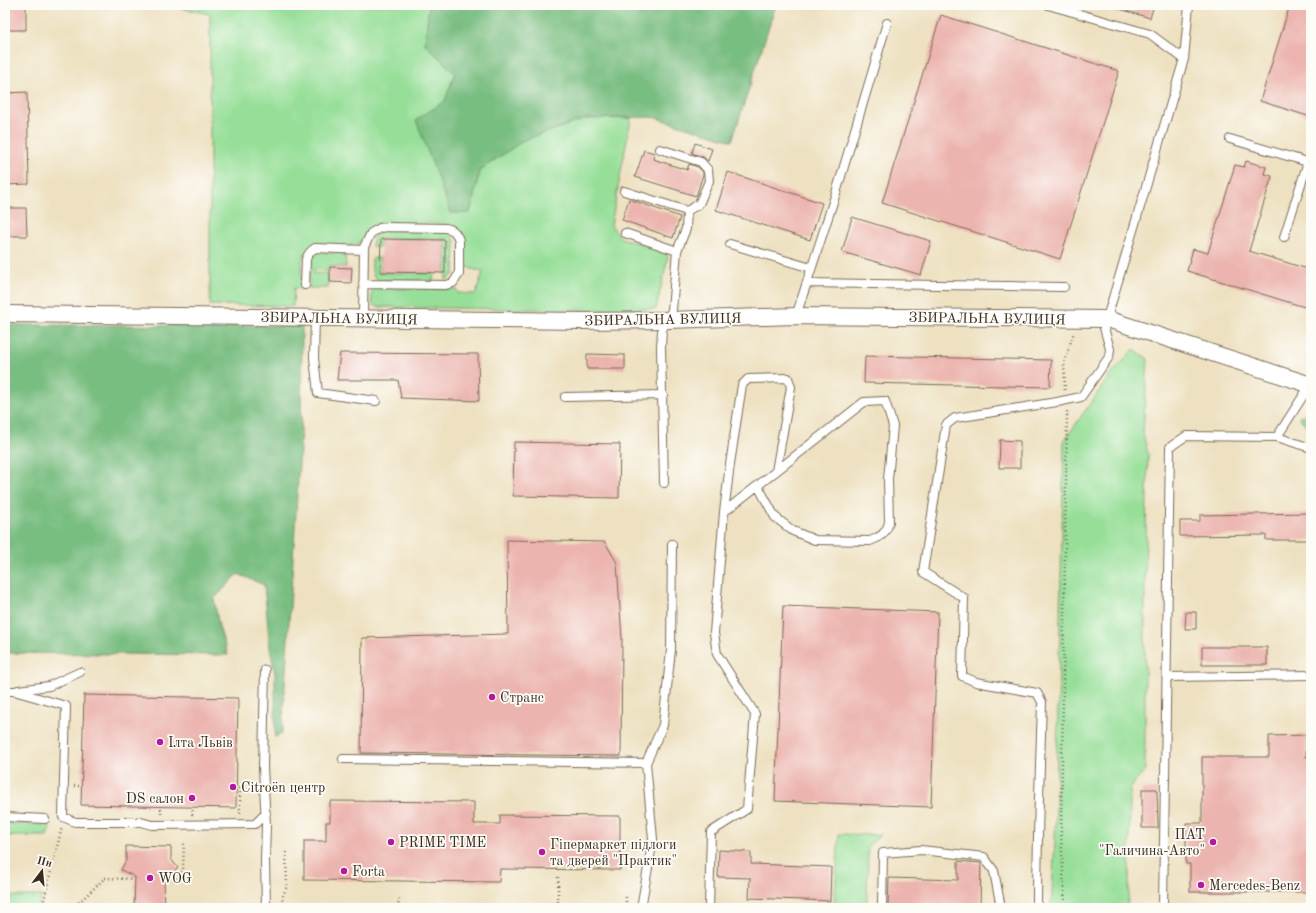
<svg xmlns="http://www.w3.org/2000/svg" width="1316" height="913" viewBox="0 0 1316 913" font-family="'Old Standard TT',serif">
<style>
.green{fill:#97df99;stroke:#69845c}
.forest{fill:#79be81;stroke:#5a7450}
.building{fill:#ecb4ae}
.lines{fill:none;stroke-linecap:round;stroke-linejoin:round}
.service-casing{stroke:#7a6a57;stroke-width:10}
.minor-casing{stroke:#7a6a57;stroke-width:18}
.path{stroke:#7a6a57;stroke-width:2.5;stroke-dasharray:1 3;stroke-linecap:butt}
.service{stroke:#fff;stroke-width:8}
.minor{stroke:#fff;stroke-width:16}
.poi-dot{fill:#b5179e;stroke:#fdfcf7;stroke-width:1.5}
.labels{text-anchor:middle;stroke-width:3.5;stroke-linejoin:round;paint-order:stroke}
.street-label{font-size:14px;fill:#3b2a1e;stroke:#fdfcf7}
.poi-label{font-size:14px;fill:#3b2a1e;stroke:#fdfcf7;text-anchor:start}
</style>
<rect width="100%" height="100%" fill="#fdfcf7"/>
<filter id="ink" filterUnits="userSpaceOnUse"><feTurbulence type="fractalNoise" baseFrequency=".025" numOctaves="2"/><feDisplacementMap in="SourceGraphic" scale="8" xChannelSelector="R" yChannelSelector="G"/><feConvolveMatrix kernelMatrix="1 2 1 2 8 2 1 2 1" color-interpolation-filters="sRGB"/></filter>
<filter id="wash" filterUnits="userSpaceOnUse"><feTurbulence type="fractalNoise" baseFrequency=".012" numOctaves="4" result="noise"/><feDisplacementMap in="SourceGraphic" scale="16" xChannelSelector="R" yChannelSelector="G"/><feGaussianBlur stdDeviation="0.9" result="paint"/><feColorMatrix in="noise" values="0 0 0 0 0 0 0 0 0 0 0 0 0 0 0 0 0 1.4 0 .05"/><feComposite in="paint" operator="in"/></filter>
<g filter="url(#wash)">
<rect width="100%" height="100%" fill="#eee1c1"/>
<path class="green" d="M 165,5 L 429,5 L 425,44 L 455,73 L 445,101 L 470,213 L 480,170 L 524,140 L 585,119 L 631,118 L 611,225 L 621,238 L 662,250 L 664,251 L 668,257 L 656,309 L 581,310 L 377,307 L 372,304 C 372,298 370,291 376,288 L 454,289 L 456,289 L 458,293 L 476,294 L 483,271 C 478,270 472,270 468,267 C 453,256 475,230 447,224 L 382,223 C 364,226 370,236 359,243 C 351,248 324,245 314,245 C 297,252 302,273 302,289 L 294,288 L 293,306 L 210,305 L 210,14 Z
M 383,230 L 448,232 L 451,234 L 455,241 L 454,274 L 446,280 L 446,239 L 380,239 L 380,247 L 374,247 L 372,246 L 374,236 Z
M 317,252 L 345,254 L 346,267 L 328,266 L 328,271 L 310,270 L 310,257 Z
M 374,258 L 380,258 L 380,273 L 434,273 L 433,281 L 378,280 C 371,276 372,268 372,260 Z
M 309,273 L 328,274 L 328,288 L 309,288 Z
M 1134,349 L 1148,359 L 1143,433 L 1148,454 L 1145,578 L 1145,770 L 1130,789 L 1129,891 L 1127,908 L 1051,908 L 1055,842 L 1064,441 L 1108,378 Z
M 5,823 L 49,825 L 50,828 L 47,836 L 5,836 Z
M 839,834 L 880,835 L 868,846 L 867,908 L 834,908 Z
M 5,896 L 41,896 L 39,908 L 5,908 Z"/>
<path class="forest" d="M 429,5 L 776,5 L 732,141 L 653,117 L 585,119 L 524,140 L 480,170 L 470,213 L 451,213 L 416,120 L 445,101 L 455,73 L 425,44 Z
M 5,325 L 302,326 L 301,432 L 282,734 L 275,737 L 275,674 L 270,648 L 264,585 L 238,574 L 214,599 L 219,627 L 228,655 L 5,653 Z
M 1311,412 L 1311,429 L 1307,427 L 1299,417 Z"/>
<g id="blocks">
<path class="building" d="M 5,5 L 26,5 L 26,30 L 5,30 Z
M 1116,5 L 1154,5 L 1150,18 L 1116,8 Z
M 1290,5 L 1311,5 L 1311,117 L 1260,101 Z
M 941,15 L 1119,71 L 1060,259 L 882,203 Z
M 27,92 L 29,184 L 5,185 L 5,93 Z
M 695,143 L 712,149 L 708,161 L 703,157 L 692,153 Z
M 644,150 L 655,153 L 653,159 L 687,170 L 689,164 L 698,167 L 703,172 L 703,175 L 696,196 L 635,177 Z
M 1246,161 L 1266,167 L 1264,174 L 1272,176 L 1249,251 L 1311,270 L 1311,309 L 1187,271 L 1193,249 L 1208,253 L 1235,165 L 1244,167 Z
M 728,172 L 822,203 L 810,240 L 716,210 Z
M 629,199 L 680,217 L 673,238 L 622,220 Z
M 5,208 L 26,208 L 27,236 L 5,236 Z
M 852,217 L 931,241 L 921,275 L 842,252 Z
M 381,239 L 445,240 L 445,273 L 380,272 Z
M 330,267 L 352,268 L 351,283 L 330,282 Z
M 340,353 L 478,354 L 479,401 L 401,398 L 398,380 L 337,380 Z
M 587,354 L 625,355 L 625,369 L 587,369 Z
M 865,356 L 1051,360 L 1050,387 L 864,383 Z
M 1000,440 L 1020,441 L 1020,468 L 999,468 Z
M 514,442 L 620,444 L 619,498 L 513,496 Z
M 1311,513 L 1311,540 L 1266,540 L 1266,535 L 1180,536 L 1180,521 L 1200,521 L 1200,515 Z
M 507,540 L 605,542 L 617,563 L 622,640 L 621,756 L 361,753 L 362,638 L 508,634 Z
M 783,606 L 938,612 L 931,807 L 775,801 Z
M 1186,612 L 1196,612 L 1196,629 L 1185,629 Z
M 1202,647 L 1267,647 L 1267,665 L 1202,665 Z
M 84,695 L 238,698 L 236,808 L 81,805 Z
M 1306,735 L 1306,757 L 1311,757 L 1311,892 L 1190,892 L 1190,864 L 1186,864 L 1186,823 L 1202,823 L 1202,757 L 1269,757 L 1269,736 Z
M 1142,789 L 1157,789 L 1158,828 L 1142,828 Z
M 330,801 L 474,802 L 474,824 L 500,824 L 500,815 L 620,816 L 620,870 L 500,869 L 499,882 L 304,880 L 304,841 L 326,841 L 326,822 L 330,822 Z
M 126,846 L 171,847 L 171,859 L 178,868 L 164,879 L 165,908 L 134,908 L 135,877 L 121,870 L 126,860 Z
M 719,850 L 751,852 L 751,864 L 831,867 L 830,901 L 749,898 L 750,878 L 718,877 Z
M 958,861 L 981,863 L 980,908 L 888,908 L 889,878 L 958,880 Z"/>
</g>
</g>
<g filter="url(#ink)">
<use href="#blocks" fill-opacity="0" stroke="#7a6a57" stroke-width="1"/>
<g class="lines">
<g class="service-casing">
<path id="service" d="M 1048,5 L 1150,34 L 1184,59
M 1230,139 L 1311,163
M 660,149 L 701,162 L 708,170 L 709,181 L 699,204 L 687,211 L 686,229 L 677,251 L 672,310 L 662,330 L 661,347 L 664,483
M 624,191 L 687,211
M 625,233 L 677,251
M 1284,237 L 1308,162
M 730,244 L 811,268
M 807,283 L 1064,287
M 305,285 L 306,259 C 308,254 310,251 315,248 L 364,250
M 796,316 L 836,193 L 887,23
M 315,318 L 314,358 L 318,393 L 376,401
M 363,318 L 364,247 L 371,233 L 380,228 L 386,227 L 445,228 C 453,229 456,232 459,240 L 459,274 L 453,283 L 446,285 L 363,284
M 565,397 L 663,395
M 1277,437 L 1311,448
M 724,512 L 730,464 L 742,385 L 748,379 L 788,378 L 791,387 L 776,471
M 265,670 L 263,767 L 266,825 L 265,860 L 266,908
M 1167,677 L 1311,675
M 18,690 L 49,686 L 80,672
M 5,691 L 14,691 L 66,706 L 63,817 L 75,822 L 141,822 L 152,825 L 255,824 L 266,813
M 343,759 L 646,763 L 653,839 L 641,908
M 646,763 L 663,725 L 671,650 L 672,544
M 5,817 L 45,819
M 709,908 L 711,832 L 747,809 L 755,714 L 717,654 L 714,633 L 724,512 L 864,402 L 885,401 L 893,426 L 888,479 L 889,522 L 887,528 L 883,534 L 877,538 L 870,541 L 815,540 L 793,531 L 775,517 L 758,486
M 882,908 L 883,853 L 921,850 L 984,857 L 994,871 L 1001,908
M 1037,908 C 1037,839 1040,771 1042,702 L 1037,693 L 976,682 L 962,676 L 964,598 L 923,572 L 946,425 L 955,418 L 1057,402 L 1081,397 L 1109,357 L 1110,349 L 1104,328 L 1184,59 L 1189,5
M 1163,908 L 1170,447 L 1186,436 L 1277,437 L 1310,385"/>
</g>
<g class="minor-casing">
<path id="minor" d="M 5,314 L 582,321 L 668,320 L 796,316 L 1107,319 L 1311,385"/>
</g>
<path class="path" d="M 1065,390 L 1064,363 L 1074,332
M 74,786 L 82,786
M 236,787 L 240,788 L 240,815
M 161,814 L 161,806
M 192,815 L 193,807
M 558,877 L 558,908
M 165,880 L 175,880 L 183,870 L 184,841
M 626,897 L 626,908
M 42,908 L 62,827
M 73,908 L 105,878 L 135,879
M 281,908 L 283,896 L 287,886 L 286,851
M 398,908 L 399,898
M 1065,908 L 1061,834 L 1067,411"/>
<use href="#service" class="service"/>
<use href="#minor" class="minor"/>
</g>
</g>
<g class="poi-dot">
<circle cx="492" cy="697" r="4"/>
<circle cx="160" cy="742" r="4"/>
<circle cx="233" cy="787" r="4"/>
<circle cx="192" cy="798" r="4"/>
<circle cx="391" cy="842" r="4"/>
<circle cx="1213" cy="842" r="4"/>
<circle cx="542" cy="852" r="4"/>
<circle cx="344" cy="871" r="4"/>
<circle cx="150" cy="878" r="4"/>
<circle cx="1201" cy="885" r="4"/>
</g>
<g class="labels">
<g class="street-label">
<text transform="translate(339 318) rotate(1)" y="5">ЗБИРАЛЬНА ВУЛИЦЯ</text>
<text transform="translate(987 318) rotate(1)" y="5">ЗБИРАЛЬНА ВУЛИЦЯ</text>
<text transform="translate(663 319) rotate(-1)" y="5">ЗБИРАЛЬНА ВУЛИЦЯ</text>
</g>
<g class="poi-label">
<text x="500" y="702">Странс</text>
<text x="168" y="747">Ілта Львів</text>
<text x="241" y="792">Citroën центр</text>
<text x="184" y="803" text-anchor="end">DS салон</text>
<text x="1205" y="839" text-anchor="end">ПАТ<tspan x="1205" dy="16">"Галичина-Авто"</tspan></text>
<text x="399" y="847">PRIME TIME</text>
<text x="550" y="849">Гіпермаркет підлоги<tspan x="550" dy="16">та дверей "Практик"</tspan></text>
<text x="352" y="876">Forta</text>
<text x="158" y="883">WOG</text>
<text x="1209" y="890">Mercedes-Benz</text>
</g>
</g>
<rect width="1316" height="913" fill="none" stroke="#fdfcf7" stroke-width="20"/>
<g transform="translate(42 871) rotate(16)" stroke="#fdfcf7" stroke-width="3" paint-order="stroke">
<path d="M0-3L7 15L0 10L-7 15Z" fill="#3b2a1e"/>
<text y="-6" font-size="11" font-weight="bold" text-anchor="middle" fill="#3b2a1e">Пн</text>
</g>
</svg>
